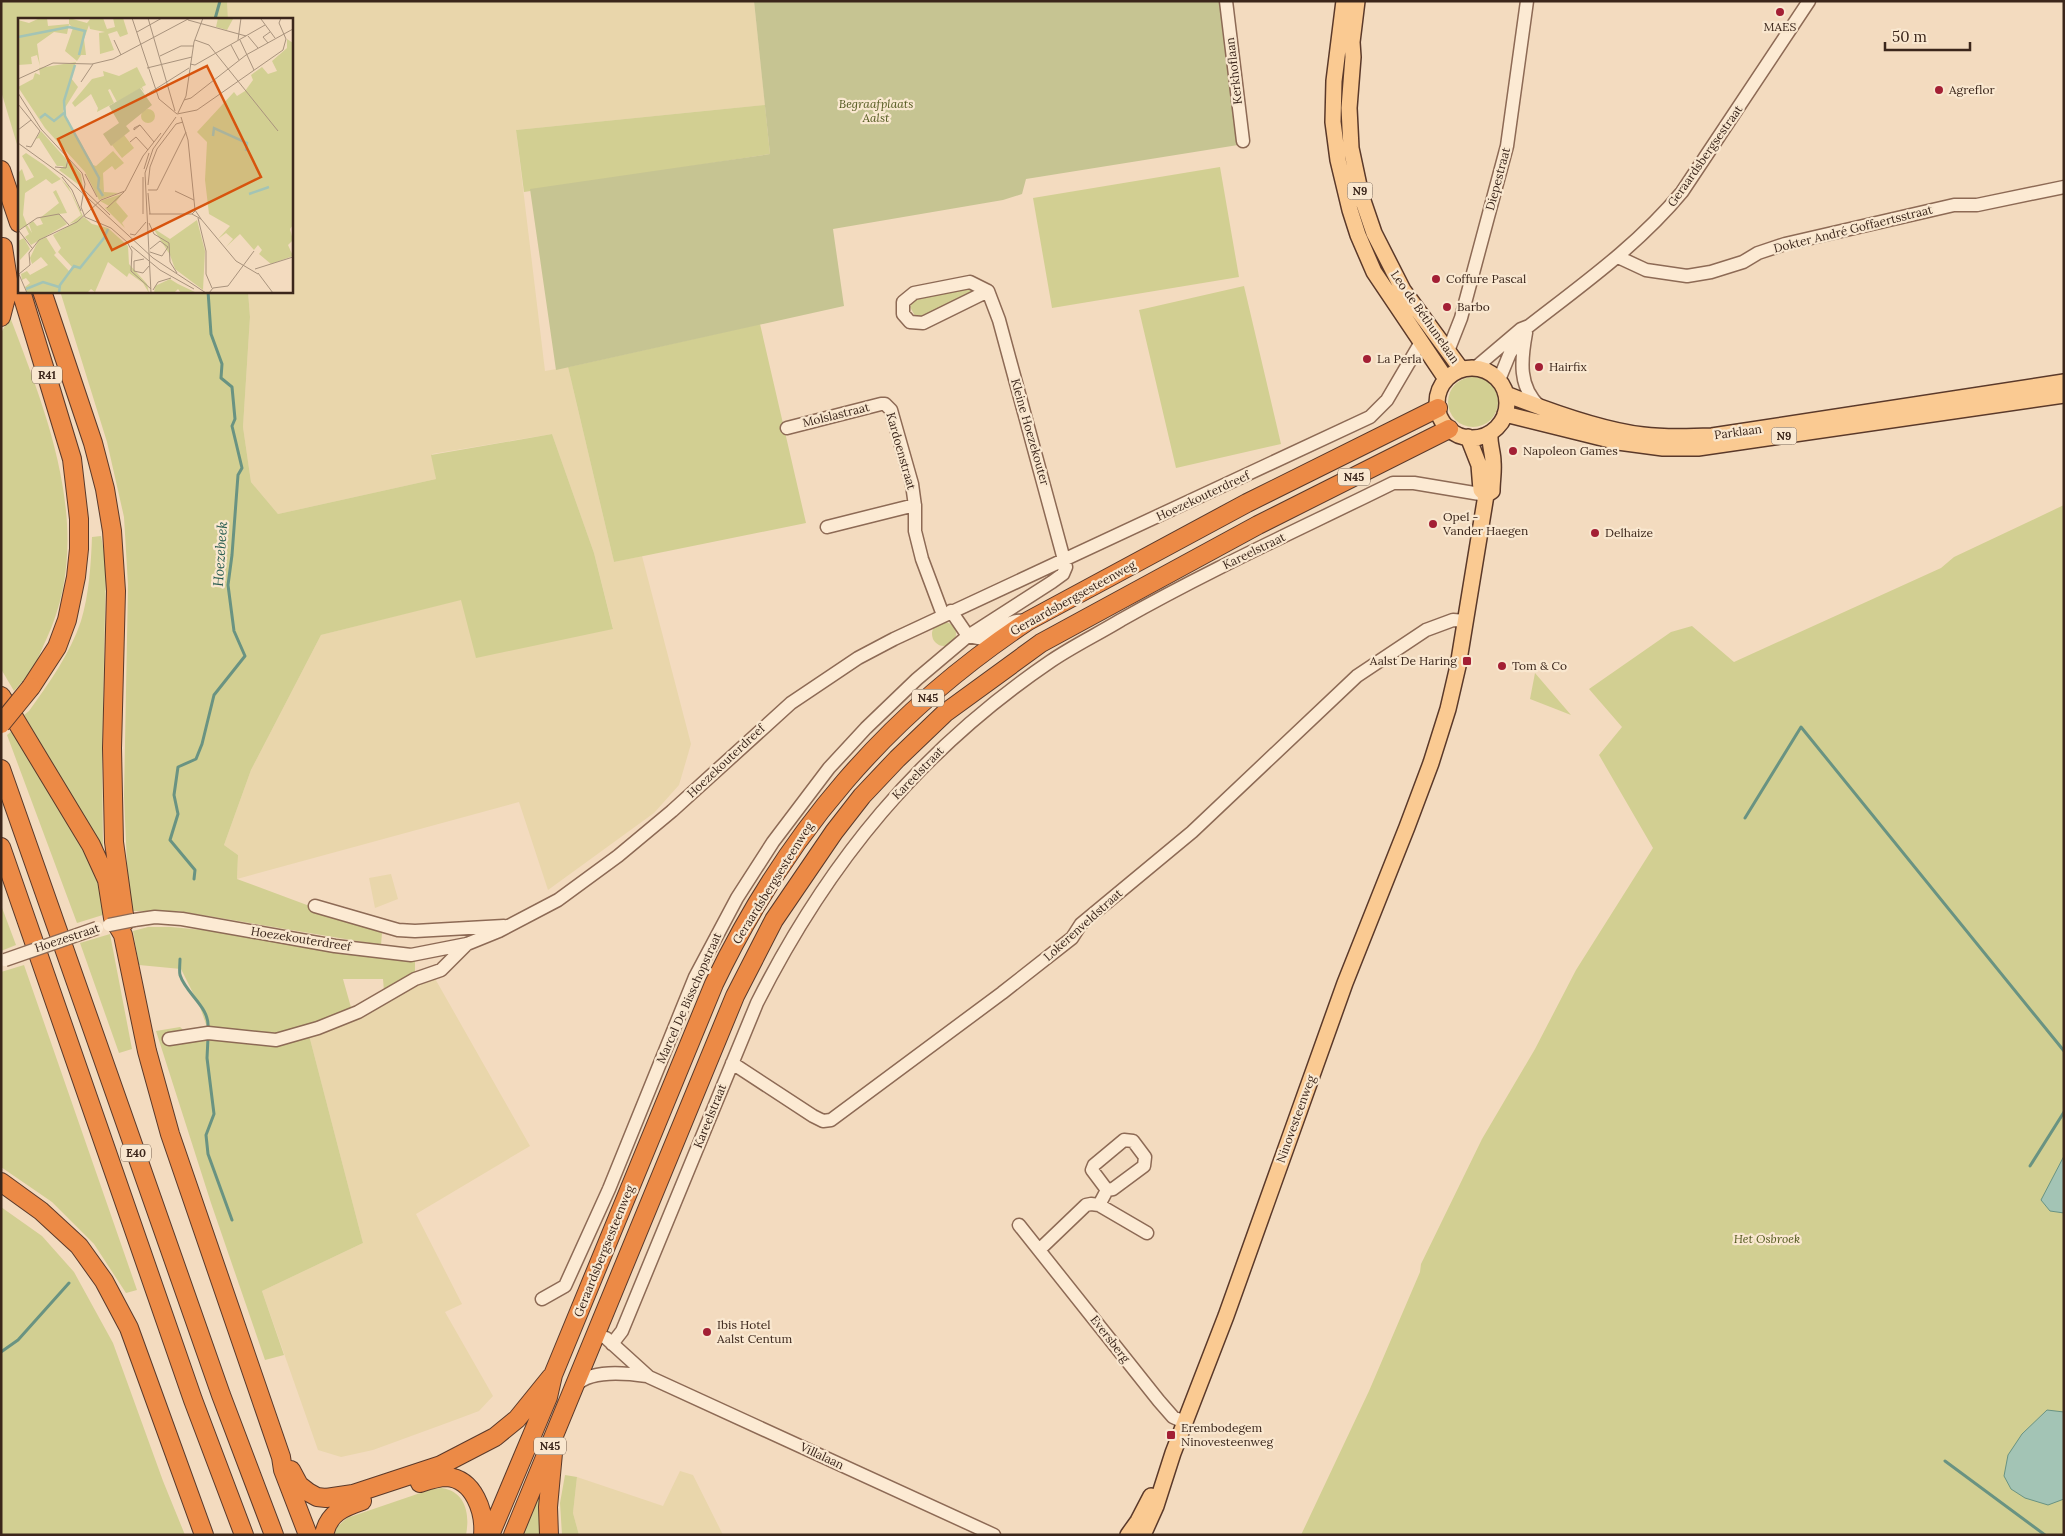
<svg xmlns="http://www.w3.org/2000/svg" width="2065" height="1536" viewBox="0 0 2065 1536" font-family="Lora,serif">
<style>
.farmland{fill:#e9d6ab}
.green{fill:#d2cf92}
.cemetery{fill:#c6c492}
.water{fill:#a3c4b5;stroke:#699382}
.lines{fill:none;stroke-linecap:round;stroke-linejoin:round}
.stream{stroke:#699382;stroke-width:3}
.minor-casing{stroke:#8d6a55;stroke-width:15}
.major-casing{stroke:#5a392a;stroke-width:18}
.highway-casing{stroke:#5a392a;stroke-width:20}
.minor{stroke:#fcead3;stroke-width:12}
.major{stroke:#faca92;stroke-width:15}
.highway{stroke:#ec8a46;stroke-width:18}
.minor-bridge-casing{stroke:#8d6a55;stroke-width:15;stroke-linecap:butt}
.highway-bridge-casing{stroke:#5a392a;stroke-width:20;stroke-linecap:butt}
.minor-bridge{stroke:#fcead3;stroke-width:12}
.highway-bridge{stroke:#ec8a46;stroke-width:18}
.poi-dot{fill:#a31f34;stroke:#f9e7cf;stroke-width:2}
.labels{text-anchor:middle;stroke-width:4.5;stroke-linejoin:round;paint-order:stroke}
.shield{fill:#f9e7cf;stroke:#746051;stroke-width:1}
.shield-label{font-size:11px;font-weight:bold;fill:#3b261b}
.poi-label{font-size:12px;fill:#3b261b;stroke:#f9e7cf;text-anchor:start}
.street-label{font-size:12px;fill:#3b261b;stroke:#f9e7cf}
.park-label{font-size:12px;font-style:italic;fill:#545a20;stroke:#f9e7cf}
.water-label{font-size:14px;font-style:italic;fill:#295d51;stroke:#f9e7cf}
.inset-river{fill:none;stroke:#a3c4b5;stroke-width:2.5}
.inset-road{fill:none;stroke:#a9937d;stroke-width:1}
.view{fill:#d7540e;fill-opacity:0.15;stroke:#d7540e;stroke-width:2.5}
.inset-edge{fill:none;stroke:#3b261b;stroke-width:2.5}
</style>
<rect width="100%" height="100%" fill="#f3dbbf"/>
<path class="farmland" d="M 227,1 L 754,1 L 765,105 L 516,130 L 545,371 L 568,367 L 614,562 L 642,556 L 691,744 L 679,785 L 654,813 L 548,890 L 519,802 L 237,879 L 238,855 L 224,845 L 251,770 L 321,635 L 461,599 L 613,628 L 594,553 L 552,434 L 432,454 L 436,479 L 278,514 L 251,482 L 243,427 L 250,317 L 248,291 L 291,291 L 291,19 L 228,19 Z
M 391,874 L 398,899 L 375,908 L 369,878 Z
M 433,975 L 530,1146 L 416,1214 L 462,1304 L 445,1312 L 493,1396 L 479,1411 L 455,1420 L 373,1450 L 341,1457 L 318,1450 L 262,1291 L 363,1243 L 309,1035 Z
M 680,1471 L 693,1475 L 723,1535 L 579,1535 L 573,1513 L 577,1477 L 663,1506 Z"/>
<path class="green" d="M 1,1 L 227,1 L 228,19 L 19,19 L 19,151 L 1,91 Z
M 765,105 L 770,154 L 524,192 L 516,130 Z
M 1220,167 L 1239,277 L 1052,308 L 1033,198 Z
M 1244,286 L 1281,444 L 1176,468 L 1139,310 Z
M 968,288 L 974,291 L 922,319 L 915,316 L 910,307 L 913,299 Z
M 60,291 L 248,291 L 250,317 L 243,427 L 251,482 L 278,514 L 436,479 L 431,455 L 552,434 L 594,553 L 613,629 L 476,658 L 461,600 L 321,635 L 251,770 L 224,845 L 238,855 L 237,879 L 382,933 L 381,945 L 178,911 L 129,911 L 124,796 L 128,585 L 124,517 L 107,442 Z
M 10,317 C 48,417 96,534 46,640 C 41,650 38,661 31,670 C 26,678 20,684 14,691 L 1,669 L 1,333 Z
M 760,324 L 806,523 L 614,562 L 568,367 Z
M1448 402a25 25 0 1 1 50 0a25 25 0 1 1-50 0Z
M 2064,505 L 2064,1535 L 1301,1535 L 1369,1391 L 1420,1272 L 1421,1264 L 1482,1139 L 1535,1049 L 1576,970 L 1653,848 L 1599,755 L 1622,727 L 1589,689 L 1671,632 L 1692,626 L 1734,662 L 1941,568 L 1954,557 Z
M 101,536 L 106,563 L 102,759 L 103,848 L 24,715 L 29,711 C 49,683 70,654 81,621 C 89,595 91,564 92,537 Z
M932 634a12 12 0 1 1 24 0a12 12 0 1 1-24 0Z
M 1535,673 L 1571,715 L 1530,699 Z
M 14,729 L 99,879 L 106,914 L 77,923 L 7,735 Z
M 1,905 L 16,945 L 1,951 Z
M 148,927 L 171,927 L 224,932 L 394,960 L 415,961 L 415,974 L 384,991 L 383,979 L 343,979 L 352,1011 L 277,1036 L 208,1030 L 200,1007 L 181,969 L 139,965 L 133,931 Z
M 110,934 L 132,1049 L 119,1053 L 80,943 Z
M 24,965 L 137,1290 L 126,1293 L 94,1244 L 52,1202 L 1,1167 L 1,972 Z
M 180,1027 L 191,1037 L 309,1035 L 363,1243 L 262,1291 L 284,1355 L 265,1360 L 211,1203 L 156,1031 Z
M 1,1207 L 42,1236 L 74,1272 L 113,1343 L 163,1481 L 185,1535 L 1,1535 Z
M 565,1475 L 577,1477 L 573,1513 L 579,1535 L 562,1535 L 560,1503 Z
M 442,1488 C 466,1492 470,1514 466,1535 L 334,1535 L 337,1527 L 347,1518 L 432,1489 Z
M 538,1497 L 541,1499 L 540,1535 L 523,1535 Z"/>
<path class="cemetery" d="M 754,1 L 1221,1 L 1238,145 L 1026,179 L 1022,194 L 1003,200 L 833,229 L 844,306 L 556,370 L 530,189 L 770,154 Z"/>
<path class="water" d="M 2064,1156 L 2064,1213 L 2050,1211 L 2041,1200 Z
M 2047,1410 L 2064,1412 L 2064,1499 L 2048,1505 L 2025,1498 L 2011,1489 L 2004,1476 L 2008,1455 L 2022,1434 Z"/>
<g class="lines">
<path class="stream" d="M 215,19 L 220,1
M 1745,818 L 1801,727 L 2064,1051
M 194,879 L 195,870 L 170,840 L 178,814 L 174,795 L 178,767 L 196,759 L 202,744 L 214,695 L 245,656 L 234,631 L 228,585 L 232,555 L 238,475 L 242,468 L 232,426 L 235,419 L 232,387 L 221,378 L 222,364 L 211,334 L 208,291
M 180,959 C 180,964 179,971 180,975 C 186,994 210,1007 208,1028
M 208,1038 L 207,1058 L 214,1114 L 206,1135 L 208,1154 L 232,1220
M 2030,1166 L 2064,1112
M 1,1352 L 18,1340 L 69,1283
M 1945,1461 L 2045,1535"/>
<g class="minor-casing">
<path id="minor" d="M 1226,1 L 1243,141
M 1618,257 L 1646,270 L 1687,276 L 1711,272 L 1743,262 L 1758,253 L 1785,244 L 1954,205 L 1977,205 L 2064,187
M 1526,333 C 1521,360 1518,387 1540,407
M 1448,351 L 1461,318 L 1507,146 L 1527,1
M 1475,368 L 1521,329 L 1529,326 C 1583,284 1638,245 1682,192 L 1809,1
M 1499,380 L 1510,353 L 1524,335
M 787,428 L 881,404 L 885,404 L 891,410 L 912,484 L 915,506 L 915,531 L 922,559 L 943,615
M 827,527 L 915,505
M 951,611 L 968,636
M 968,636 L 982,639 C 1001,632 1006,618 1028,621
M 315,906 L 398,930 L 415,931 L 504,926
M 134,920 L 155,917 L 182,919 L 335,946 L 411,955 L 467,944 L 499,931 L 558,900 L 618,856 L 672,811 L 791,703 L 858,658 L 894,639 L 1370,417 L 1387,400 L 1421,342
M 169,1039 L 208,1033 L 276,1040 L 318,1028 L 358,1012 L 415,979 L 441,970 L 467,944
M 732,1063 L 813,1116 L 823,1121 L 831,1120 L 1002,993 L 1072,938 L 1081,924 L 1192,832 L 1357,676 L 1426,630 L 1453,620 L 1466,621
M 1099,1205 L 1107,1190 L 1113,1189 L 1144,1166 L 1145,1157 L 1133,1141 L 1124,1140 L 1094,1165 L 1092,1170 L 1107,1190
M 1019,1225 L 1159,1401 L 1173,1417 L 1184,1422
M 1039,1250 L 1086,1205 L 1091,1204 L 1099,1205 L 1147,1233
M 542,1299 L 565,1286 L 609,1189 L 695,977 L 737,898 L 773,842 L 829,768 L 866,728 L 917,679 L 968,636 L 1052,582 L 1063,574 L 1066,567 L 999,320 L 988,291 L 970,282 L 914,293 L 903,302 L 903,314 L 910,322 L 923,323 L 988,291
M 606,1338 L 649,1377 L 994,1535
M 612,1344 L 622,1331 L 757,1003 C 828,862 920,750 1051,661 C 1073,646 1098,634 1121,620 C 1209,570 1302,528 1393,483 L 1414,483 L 1486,495
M 575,1386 C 590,1369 626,1373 647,1376"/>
</g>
<g class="major-casing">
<path id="major" d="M 1344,1 L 1334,81 L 1333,122 L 1338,160 L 1350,210 L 1358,235 L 1374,272 L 1446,379
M 1357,1 L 1352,42 L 1353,57 L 1349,108 L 1351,148 L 1361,195 L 1374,233 L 1403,290 L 1461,369
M1437 403a35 35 0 1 1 70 0a35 35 0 1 1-70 0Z
M 1506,394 C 1546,410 1600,430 1643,435 C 1666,438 1689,437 1712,436 L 2064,382
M 1505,414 L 1618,442 L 1663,448 L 1698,448 L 2064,395
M 1486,495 L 1492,491 C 1492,481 1494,471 1493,462 C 1493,452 1489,444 1490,433
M 1128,1535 L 1138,1521 L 1151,1496
M 1143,1535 L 1156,1506 L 1173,1453 L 1226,1316 L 1345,983 L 1407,827 L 1431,763 L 1448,709 L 1458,666 L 1486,495 L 1481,490 L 1479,465 L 1468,437"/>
</g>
<g class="highway-casing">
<path id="highway" d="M 1,170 L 19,223
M 21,291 L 72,459 L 79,519 L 79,549 L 76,577 L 67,620 L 57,647 L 31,687
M 42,291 L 93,443 L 105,489 L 112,531 L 116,591 L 112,748 L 114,842 L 125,922
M 1,317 L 9,286 L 3,247
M 1,696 L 91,845 L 107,880 L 113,918 L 123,935 L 147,1051 L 170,1134 L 281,1457 L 283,1470 L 308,1535
M 1,769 L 221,1395 L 274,1535
M 1,847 L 193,1400 L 244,1535
M 1,1182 L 41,1211 L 79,1246 L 104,1281 L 129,1328 L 204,1535
M 291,1470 L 299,1485 L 308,1492 L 317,1497 L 326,1498 L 353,1494 L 441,1465 L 495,1437 L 517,1419 L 551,1377
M 420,1483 C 429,1480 438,1477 447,1477 C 474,1479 485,1512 483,1535
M 324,1535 C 328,1513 344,1507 362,1501
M 490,1535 L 548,1397 L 553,1375 L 714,984 C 786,833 888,714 1028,621 L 1247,503 L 1438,408
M 513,1535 L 735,996 L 774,920 L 834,832 L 862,796 L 897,759 L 945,713 L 1041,643 L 1258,525 L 1449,429
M 549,1535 L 548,1507 L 553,1453"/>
</g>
<use href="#minor" class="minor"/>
<use href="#major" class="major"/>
<use href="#highway" class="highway"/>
<g class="minor-bridge-casing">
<path id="minor-bridge" d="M 109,925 L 134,920
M 5,960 L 97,928"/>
</g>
<g class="highway-bridge-casing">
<path id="highway-bridge" d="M 1,724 L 31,687"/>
</g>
<use href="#minor-bridge" class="minor-bridge"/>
<use href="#highway-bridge" class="highway-bridge"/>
</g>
<g class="poi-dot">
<circle cx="1780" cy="12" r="5"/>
<circle cx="1939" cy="90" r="5"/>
<circle cx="1436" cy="279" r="5"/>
<circle cx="1447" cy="307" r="5"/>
<circle cx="1367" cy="359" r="5"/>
<circle cx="1539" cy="367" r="5"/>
<circle cx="1513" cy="451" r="5"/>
<circle cx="1433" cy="524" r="5"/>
<circle cx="1595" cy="533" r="5"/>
<rect x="1462" y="656" width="10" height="10" rx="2.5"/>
<circle cx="1502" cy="666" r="5"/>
<circle cx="707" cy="1332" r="5"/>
<rect x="1166" y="1430" width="10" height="10" rx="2.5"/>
</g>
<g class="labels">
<g class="shield">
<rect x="1347.5" y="182.5" width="25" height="17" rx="4"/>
<rect x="32" y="366.5" width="30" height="17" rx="4"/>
<rect x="1771.5" y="427.5" width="25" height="17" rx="4"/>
<rect x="1338" y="468.5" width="32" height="17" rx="4"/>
<rect x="912" y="689.5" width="32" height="17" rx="4"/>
<rect x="121" y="1144.5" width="30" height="17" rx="4"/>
<rect x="534" y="1437.5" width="32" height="17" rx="4"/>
</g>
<g class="shield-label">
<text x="1360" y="195">N9</text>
<text x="47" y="379">R41</text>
<text x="1784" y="440">N9</text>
<text x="1354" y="481">N45</text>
<text x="928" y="702">N45</text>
<text x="136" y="1157">E40</text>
<text x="550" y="1450">N45</text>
</g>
<g class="poi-label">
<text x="1780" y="31" text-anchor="middle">MAES</text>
<text x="1949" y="94">Agreflor</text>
<text x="1446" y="283">Coffure Pascal</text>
<text x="1457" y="311">Barbo</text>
<text x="1377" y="363">La Perla</text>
<text x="1549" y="371">Hairfix</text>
<text x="1523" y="455">Napoleon Games</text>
<text x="1443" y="521">Opel -<tspan x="1443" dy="14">Vander Haegen</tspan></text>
<text x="1605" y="537">Delhaize</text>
<text x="1457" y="665" text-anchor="end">Aalst De Haring</text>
<text x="1512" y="670">Tom &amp; Co</text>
<text x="717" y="1329">Ibis Hotel<tspan x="717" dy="14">Aalst Centum</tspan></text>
<text x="1181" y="1432">Erembodegem<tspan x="1181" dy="14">Ninovesteenweg</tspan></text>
</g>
<g class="street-label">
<text transform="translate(1234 71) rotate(-97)" y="4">Kerkhoflaan</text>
<text transform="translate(1705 156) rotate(-55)" y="4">Geraardsbergsestraat</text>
<text transform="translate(1498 179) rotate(-75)" y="4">Diepestraat</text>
<text transform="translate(1853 229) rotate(-14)" y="4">Dokter André Goffaertsstraat</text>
<text transform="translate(1425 317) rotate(55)" y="4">Leo de Béthunelaan</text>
<text transform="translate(836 415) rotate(-14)" y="4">Molslastraat</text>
<text transform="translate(1030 432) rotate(74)" y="4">Kleine Hoezekouter</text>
<text transform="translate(1738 432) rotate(-8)" y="4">Parklaan</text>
<text transform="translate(901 451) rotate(74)" y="4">Kardoenstraat</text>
<text transform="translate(1203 496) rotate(-25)" y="4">Hoezekouterdreef</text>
<text transform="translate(1254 551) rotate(-26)" y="4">Kareelstraat</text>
<text transform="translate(1073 598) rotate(-29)" y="4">Geraardsbergsesteenweg</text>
<text transform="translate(726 761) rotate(-43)" y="4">Hoezekouterdreef</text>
<text transform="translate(918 773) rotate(-46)" y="4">Kareelstraat</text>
<text transform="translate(773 883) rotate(-58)" y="4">Geraardsbergsesteenweg</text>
<text transform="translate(1083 925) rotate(-42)" y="4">Lokerenveldstraat</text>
<text transform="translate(67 938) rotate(-18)" y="4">Hoezestraat</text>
<text transform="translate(301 939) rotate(9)" y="4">Hoezekouterdreef</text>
<text transform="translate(689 998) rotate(-66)" y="4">Marcel De Bisschopstraat</text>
<text transform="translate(710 1116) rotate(-68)" y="4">Kareelstraat</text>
<text transform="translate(1296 1119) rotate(-70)" y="4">Ninovesteenweg</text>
<text transform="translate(604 1251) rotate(-68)" y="4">Geraardsbergsesteenweg</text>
<text transform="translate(1110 1339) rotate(52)" y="4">Eversberg</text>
<text transform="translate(822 1456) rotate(25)" y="4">Villalaan</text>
</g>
<g class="park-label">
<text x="876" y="108">Begraafplaats<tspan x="876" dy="14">Aalst</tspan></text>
<text x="1767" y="1243">Het Osbroek</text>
</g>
<g class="water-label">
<text transform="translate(220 554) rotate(-86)" y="5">Hoezebeek</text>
</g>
</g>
<g transform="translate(18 18)">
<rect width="275" height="275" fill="#f3dbbf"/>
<path d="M 22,0 L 29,0 L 30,8 L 51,6 L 51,0 L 69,5 L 73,0 L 85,0 L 89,11 L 97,9 L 95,0 L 105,0 L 110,16 L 102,19 L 99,13 L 90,16 L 96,32 L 82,36 L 81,15 L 87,14 L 72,11 L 71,7 L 66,21 L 68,37 L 63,37 L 59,43 L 47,33 L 55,10 L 51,6 L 49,16 L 36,14 L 19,26 L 22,48 L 19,37 L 13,39 L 14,46 L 0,47 L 0,2 L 11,5 ZM 200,0 L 215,1 L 209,12 L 198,9 ZM 269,21 L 275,25 L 275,207 L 272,211 L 275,222 L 270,227 L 275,238 L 253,246 L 241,236 L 244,232 L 240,227 L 236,232 L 222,216 L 208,229 L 215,221 L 208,215 L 200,221 L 212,208 L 191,196 L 187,162 L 189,124 L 179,114 L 216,74 L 219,78 L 227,73 L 235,62 L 233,57 L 244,49 L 250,56 L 259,53 L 254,43 L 269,30 ZM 58,44 L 53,60 L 60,69 L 45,93 L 75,147 L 78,148 L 95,133 L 106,145 L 97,152 L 94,148 L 85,155 L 86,174 L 100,175 L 81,182 L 67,154 L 27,110 L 0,69 L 15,61 L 17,55 L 22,57 L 21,50 ZM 119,49 L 128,67 L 124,69 L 126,74 L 123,70 L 99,84 L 92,71 L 90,72 L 96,85 L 79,94 L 80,90 L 73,76 L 57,89 L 54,85 L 74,61 L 86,58 L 85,53 L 101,58 ZM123 98a7 7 0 1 1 14 0a7 7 0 1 1-14 0ZM 23,113 L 49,142 L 48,148 L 39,148 L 21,120 L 18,121 ZM 106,117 L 116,130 L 104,140 L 94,127 ZM 8,135 L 26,147 L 43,161 L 50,168 L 65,198 L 60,203 L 51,206 L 63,197 L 53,175 L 43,161 L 34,166 L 28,161 L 7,175 L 5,197 L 9,207 L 14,215 L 11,206 L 15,203 L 19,208 L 25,206 L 22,200 L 41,185 L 35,174 L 38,172 L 49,195 L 41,196 L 49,206 L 13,227 L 7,219 L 11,216 L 7,208 L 0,212 L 0,155 L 4,151 L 8,163 L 16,159 L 4,138 ZM 52,143 L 63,156 L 65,170 L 41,152 ZM 104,176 L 98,184 L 110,198 L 104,205 L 107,210 L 87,190 L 91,188 L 82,183 ZM 66,199 L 74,206 L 90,210 L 110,228 L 111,246 L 129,266 L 131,275 L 125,265 L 111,255 L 109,259 L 90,244 L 77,274 L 73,271 L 69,275 L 9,275 L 7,269 L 12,265 L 8,260 L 4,262 L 3,256 L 9,253 L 12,257 L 30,247 L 23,239 L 14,246 L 12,240 L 20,223 L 28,219 L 38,235 L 36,237 L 51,253 L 54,249 L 40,234 L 43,230 L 35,217 ZM 179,202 L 187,233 L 185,272 L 157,251 L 152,237 L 135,210 L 152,221 ZM 6,220 L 12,231 L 2,242 L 0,223 ZM 152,261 L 160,266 L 179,275 L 163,275 L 160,271 L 156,275 L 136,275 L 137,268 Z" fill="#d2cf92"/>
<path d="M 122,70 L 134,87 L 108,108 L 112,113 L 93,128 L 85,116 L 101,105 L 91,88 Z" fill="#c6c492"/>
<path class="inset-river" d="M 51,9 L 67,13 L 61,37M 0,19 L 51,9M 57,47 L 46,83 L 47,98 L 81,160 L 80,170 L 85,178M 22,100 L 27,96 L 36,103 L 46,95M 195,118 L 196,110 L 229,125 L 228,133M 231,176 L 251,169M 8,271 L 25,264 L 41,269M 41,275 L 42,267 L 56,248 L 62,250 L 86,220 L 90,211"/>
<path class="inset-road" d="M 114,0 L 141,81 L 159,96 L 179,92 L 265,32 L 268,21M 130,0 L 157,93M 263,0 L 261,5 L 268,21M 243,1 L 257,20M 170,2 L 228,18M 119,14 L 144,0M 230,18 L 240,30M 96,22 L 103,37M 177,22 L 191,27 L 260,113M 220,22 L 223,0M 222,22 L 236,52M 250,25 L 245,19 L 252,14M 213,27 L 221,42M 142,38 L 163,28 L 176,28M 172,46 L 177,47 L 247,7M 129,50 L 174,39M 0,61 L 35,45 L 74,46 L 95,41 L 172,0M 63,64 L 75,46M 0,75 L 23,111 L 64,155 L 67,166 L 63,189 L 67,199 L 93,210 L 109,224 L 114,233 L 113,253 L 133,271M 128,77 L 171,50M 166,82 L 173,80 L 228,37 L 275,11M 0,86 L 22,113 L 13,129 L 8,128M 160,95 L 168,78 L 176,24 L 185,0M 163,99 L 170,122 L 177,192 L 183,201M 122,107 L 116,112 L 116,110 L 122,107 L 136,124M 0,112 L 13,102M 112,124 L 118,119 L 130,132M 0,125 L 47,159 L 135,240 L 188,275M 37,149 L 48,150 L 50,141M 126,151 L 131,135M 67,156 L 79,179M 44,159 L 54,172 L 63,193M 130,167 L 132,149 L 139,131 L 158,106 L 165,104M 66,172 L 92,197M 130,172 L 139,172 L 168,114M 157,173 L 176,182M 130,175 L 132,196M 89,190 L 106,174M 177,193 L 174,196 L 183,201 L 218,243 L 240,256M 125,196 L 125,159M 131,196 L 174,196M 180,200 L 188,233 L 188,256 L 194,270M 131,205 L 136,216 L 151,225 L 152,244 L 159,255M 0,213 L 19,200 L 41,196 L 51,207M 1,213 L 14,230M 112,216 L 117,217 L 128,204M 113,228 L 142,252 L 176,271M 132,234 L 144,238 L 150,229 L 142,223 L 132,231M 126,241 L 116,243 L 116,253 L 125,255 L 131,248M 237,251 L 275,239M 0,254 L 9,275M 240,255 L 255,275M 1,256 L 12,247 L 11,235 L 21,222 L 59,204 L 83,182 L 107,173 L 125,138 L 143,115M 135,272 L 140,264 L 153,260M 133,275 L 127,155 L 135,131 L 158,99M 191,275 L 195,270 L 210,268 L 236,233"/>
<path class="view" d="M 189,48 L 243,159 L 94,232 L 40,121 Z"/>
<rect width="275" height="275" class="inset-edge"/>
</g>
<rect width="2065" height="1536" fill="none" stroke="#3b261b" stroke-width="5"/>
<path d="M1885 42v8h85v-8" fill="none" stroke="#3b261b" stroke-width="2.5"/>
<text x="1892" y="42" font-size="15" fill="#3b261b" stroke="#f9e7cf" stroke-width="4" paint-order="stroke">50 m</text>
</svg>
